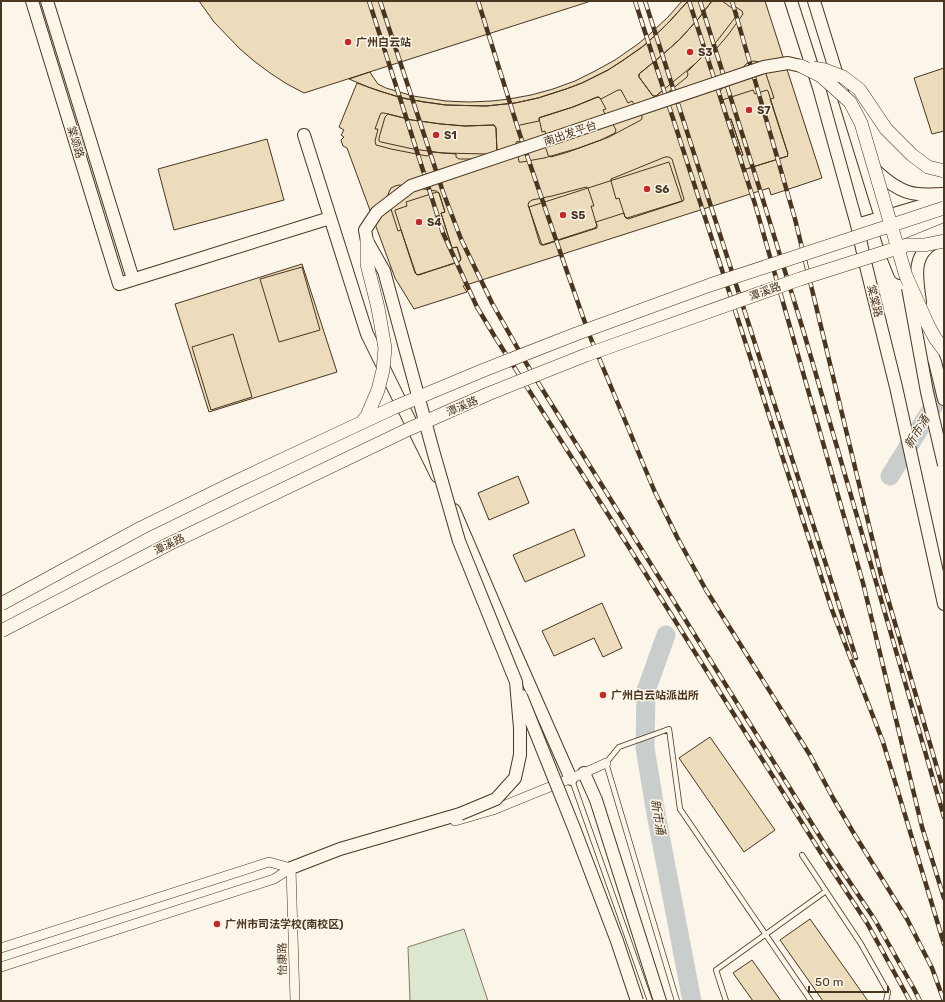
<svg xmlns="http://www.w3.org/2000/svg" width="945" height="1002" viewBox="0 0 945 1002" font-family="Rubik,'Noto Sans SC',sans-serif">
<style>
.green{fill:#dce7d0;stroke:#887966}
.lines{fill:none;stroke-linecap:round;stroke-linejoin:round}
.river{stroke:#c9cecd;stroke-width:19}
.building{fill:#ecdcbc;stroke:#4a3520}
.service-casing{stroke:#4a3520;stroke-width:6}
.minor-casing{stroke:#4a3520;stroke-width:10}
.tertiary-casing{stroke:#4a3520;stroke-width:14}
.secondary-casing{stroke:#4a3520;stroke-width:14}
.service{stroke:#fbf6e9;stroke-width:4.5}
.minor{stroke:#fbf6e9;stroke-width:9}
.tertiary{stroke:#fbf6e9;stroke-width:12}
.secondary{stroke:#fbf6e9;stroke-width:13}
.rail-casing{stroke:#4a3520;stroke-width:4.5}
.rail{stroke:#fbf6e9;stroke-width:3;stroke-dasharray:9;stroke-linecap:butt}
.tertiary-bridge-casing{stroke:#4a3520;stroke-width:14;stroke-linecap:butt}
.secondary-bridge-casing{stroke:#4a3520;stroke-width:14;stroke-linecap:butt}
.tertiary-bridge{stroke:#fbf6e9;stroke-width:12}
.secondary-bridge{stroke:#fbf6e9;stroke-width:13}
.poi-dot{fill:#c62828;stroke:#fbf6e9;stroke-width:1.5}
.labels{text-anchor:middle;stroke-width:3;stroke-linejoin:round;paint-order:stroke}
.poi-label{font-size:11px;font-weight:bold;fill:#4a3520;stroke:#fbf6e9;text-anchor:start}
.street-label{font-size:11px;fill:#4a3520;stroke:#fbf6e9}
.water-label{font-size:12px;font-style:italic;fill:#4a3520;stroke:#fbf6e9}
</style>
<rect width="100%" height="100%" fill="#fbf6e9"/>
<path class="green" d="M 464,929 L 488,1001 L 410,1001 L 408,947 Z"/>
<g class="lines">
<path class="river" d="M 890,476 L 944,389
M 666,635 L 646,691 L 645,748 L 656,814 L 692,1001"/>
</g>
<path class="building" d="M 199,1 L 591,1 L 304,93 L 287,84 L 270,73 L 254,61 L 240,49 L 214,22 Z
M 682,1 L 688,1 L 667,24 L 646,44 L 622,61 L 608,70 L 582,83 L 566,89 L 538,98 L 515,103 L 486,106 L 446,105 L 423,102 L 395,96 L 368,87 L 349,79 L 370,72 L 373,77 L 378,84 L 386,88 L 413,96 L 446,101 L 469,102 L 492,101 L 509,99 L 531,95 L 553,89 L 575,81 L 595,71 L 615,60 L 638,44 L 651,33 L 668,17 Z
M 688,1 L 765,1 L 822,178 L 771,195 L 769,188 L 463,286 L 467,292 L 414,309 L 395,278 L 347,148 L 343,146 L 341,140 L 344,137 L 341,135 L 344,130 L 339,127 L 357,83 L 379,91 L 406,99 L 446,105 L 486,106 L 515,103 L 538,98 L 566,89 L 582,83 L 608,70 L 622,61 L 641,48 L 659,32 L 671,20 Z
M 712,1 L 722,1 L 736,11 L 738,13 L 737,15 L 717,41 L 696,63 L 662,91 L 656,96 L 653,96 L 639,77 L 639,74 L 661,56 L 679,40 L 699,18 Z
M 712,1 L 733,1 L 731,4 L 742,11 L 743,14 L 728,35 L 710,56 L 708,56 L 704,55 L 687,72 L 688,74 L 687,77 L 666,94 L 664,93 L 662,91 L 656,96 L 653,96 L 639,77 L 639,74 L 661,56 L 679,40 L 699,18 Z
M 753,61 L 759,62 L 764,68 L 774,98 L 770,99 L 788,154 L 787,155 L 788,156 L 743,170 L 743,169 L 742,169 L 738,156 L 743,155 L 731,119 L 728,120 L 719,93 L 720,91 L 746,64 Z
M 944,68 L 944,131 L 932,134 L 914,78 Z
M 618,90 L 621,90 L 628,103 L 632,101 L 642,116 L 642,118 L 641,120 L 609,137 L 579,148 L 544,158 L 522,162 L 519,162 L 516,142 L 521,141 L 518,127 L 520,125 L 539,121 L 539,118 L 541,117 L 573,107 L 597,97 L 599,97 L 601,99 Z
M 753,90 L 755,94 L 767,90 L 768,91 L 788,154 L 787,155 L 788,156 L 743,170 L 743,169 L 742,169 L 738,156 L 743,155 L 731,119 L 728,120 L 722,101 L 722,100 Z
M 598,97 L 600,98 L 606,109 L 603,110 L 608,120 L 610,119 L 616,130 L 615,133 L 601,140 L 568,152 L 551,157 L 548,155 L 544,142 L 547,142 L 545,131 L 542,132 L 539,118 L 573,107 Z
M 381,113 L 384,113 L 412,120 L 441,124 L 465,126 L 494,125 L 496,128 L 497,152 L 494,153 L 487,154 L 487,156 L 484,159 L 459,159 L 456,157 L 456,154 L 431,152 L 430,155 L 427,156 L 391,149 L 376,145 L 375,141 L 378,129 L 375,129 L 380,115 Z
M 388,114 L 412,120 L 441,124 L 465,126 L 494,125 L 496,128 L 497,152 L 494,153 L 487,154 L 443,153 L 413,149 L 381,142 L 379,141 L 379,138 L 385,117 Z
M 267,139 L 284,200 L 174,230 L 158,169 Z
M 665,157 L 669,157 L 672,159 L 684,199 L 683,201 L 628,219 L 626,218 L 625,217 L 619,198 L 616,199 L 611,181 L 611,179 Z
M 669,162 L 682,201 L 627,218 L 625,217 L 624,213 L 596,222 L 597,225 L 595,228 L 542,245 L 540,244 L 529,207 Z
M 399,185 L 436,191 L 439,193 L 445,212 L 441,213 L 452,248 L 457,247 L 461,258 L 460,261 L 419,275 L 416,274 L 401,230 L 398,231 L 388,200 L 388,195 L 389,192 L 391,188 L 395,186 Z
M 586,187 L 588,188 L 594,206 L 591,206 L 597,226 L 597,228 L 544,245 L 542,245 L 528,205 L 529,202 L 532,200 L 552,196 Z
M 437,192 L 439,193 L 445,212 L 441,213 L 452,248 L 457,247 L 461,260 L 459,262 L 417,275 L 415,273 L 395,211 L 395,210 L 407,206 L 406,202 Z
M 302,264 L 337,372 L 209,412 L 175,304 Z
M 302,267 L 320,330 L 279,342 L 260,279 Z
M 233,334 L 252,397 L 211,410 L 192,347 Z
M 518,476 L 529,503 L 489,520 L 478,493 Z
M 574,529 L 585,556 L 525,582 L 513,555 Z
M 602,603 L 622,648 L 603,657 L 594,638 L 554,656 L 542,631 Z
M 710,737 L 775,830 L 744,852 L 679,758 Z
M 810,919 L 868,1001 L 823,1001 L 780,940 Z
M 752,960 L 781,1001 L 753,1001 L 733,973 Z"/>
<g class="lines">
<g class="service-casing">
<path id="service" d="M 572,780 L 650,1001
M 802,855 L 861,944 L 888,992 L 886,1001
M 677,1001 L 606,763 L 619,747 L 669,729 L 680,809 L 811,1001
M 726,1001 L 716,970 L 826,891"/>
</g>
<g class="minor-casing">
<path id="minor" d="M 455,821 L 493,810 L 584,773 L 606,763
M 291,868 L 295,1001
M 1,948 L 269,862 L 291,868
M 1,967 L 274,879 L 291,868 L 297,867"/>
</g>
<g class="tertiary-casing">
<path id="tertiary" d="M 32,1 L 119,284 L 330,218
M 47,1 L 133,279
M 791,1 L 819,88 L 857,225 L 865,262 L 896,387 L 944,604
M 814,1 L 892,253 L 900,273
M 304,135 L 367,334 L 437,476
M 872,167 C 884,179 900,193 918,194 C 927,195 935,194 944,194
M 857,225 L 944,199
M 920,302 C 917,279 911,255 935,242
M 915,312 L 935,362 L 944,399
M 454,510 L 507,634 L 571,779
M 584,773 L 596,800 L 660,1001
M 291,868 L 340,849 L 460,814"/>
</g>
<g class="secondary-casing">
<path id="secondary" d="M 907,245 L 944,230"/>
</g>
<use href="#service" class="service"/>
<use href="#minor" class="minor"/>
<use href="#tertiary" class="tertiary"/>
<use href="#secondary" class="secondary"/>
<g class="rail-casing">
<path id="rail" d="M 369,1 L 443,233 L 477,307 L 495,337 L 625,541 L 821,853 L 867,923 L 910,1001
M 380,1 L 443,192 L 461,239 L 492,303 L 526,363 L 827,848 L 875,920 L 914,989 L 920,1001
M 478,1 L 520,135 L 564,263 L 589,334 L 654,490 L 677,537 L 706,590 L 810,755 L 833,798 L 853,832 L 907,919 L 932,968 L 944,1001
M 635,1 L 832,610 L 883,742 L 944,944
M 645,1 L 856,658
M 689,1 L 755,204 L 863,583 L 922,827 L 944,898
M 700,1 L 759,187 L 804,333 L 944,817
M 732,1 L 795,219 L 881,575 L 944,792"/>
</g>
<use href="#rail" class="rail"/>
<g class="tertiary-bridge-casing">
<path id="tertiary-bridge" d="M 908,288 L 927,392 L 944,465
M 521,696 L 574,828 L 617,941 L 637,1001
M 460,814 L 496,799 L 515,778 L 520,755 L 520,728 L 516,682 L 459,541 L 434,454 L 384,271 L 367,241 L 365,230 L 377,212 L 411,186 L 764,67 L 788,63 L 801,66"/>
</g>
<g class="secondary-bridge-casing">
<path id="secondary-bridge" d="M 801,66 L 821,76 L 840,93 L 850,102 L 861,123 L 906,276 L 928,325 L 935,338 L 944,350
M 813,68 L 825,70 L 843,77 L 859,89 L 886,129 L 912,155 L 928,167 L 944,171
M 362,422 L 367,416 L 378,390 L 383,370 L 385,348 L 378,308 L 367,264 L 367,241
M 1,604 L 141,528 L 237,481 L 393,408 L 484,370 L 576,334 L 710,285 L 944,208
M 1,631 L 169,544 L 409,429 L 488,394 L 586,355 L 800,279 L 907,245 L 924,245 L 944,241"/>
</g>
<use href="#tertiary-bridge" class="tertiary-bridge"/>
<use href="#secondary-bridge" class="secondary-bridge"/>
</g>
<g class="poi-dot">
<circle cx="348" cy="42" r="4"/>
<circle cx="690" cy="52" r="4"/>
<circle cx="749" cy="110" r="4"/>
<circle cx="436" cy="135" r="4"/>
<circle cx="647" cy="189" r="4"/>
<circle cx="563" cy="215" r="4"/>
<circle cx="419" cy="222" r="4"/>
<circle cx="603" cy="695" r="4"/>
<circle cx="217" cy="924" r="4"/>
</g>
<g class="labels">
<g class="poi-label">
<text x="356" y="46">广州白云站</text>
<text x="698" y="56">S3</text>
<text x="757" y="114">S7</text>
<text x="444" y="139">S1</text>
<text x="655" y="193">S6</text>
<text x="571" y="219">S5</text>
<text x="427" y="226">S4</text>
<text x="611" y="699">广州白云站派出所</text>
<text x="225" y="928">广州市司法学校(南校区)</text>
</g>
<g class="street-label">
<text transform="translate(570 133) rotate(-19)" y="4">南出发平台</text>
<text transform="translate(76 142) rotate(73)" y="4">棠颂路</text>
<text transform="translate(765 291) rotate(-20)" y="4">潭溪路</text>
<text transform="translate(875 301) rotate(76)" y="4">棠棠路</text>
<text transform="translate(462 406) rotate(-24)" y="4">潭溪路</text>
<text transform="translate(169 544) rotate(-26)" y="4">潭溪路</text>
<text transform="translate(282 959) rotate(-91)" y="4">怡康路</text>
</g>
<g class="water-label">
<text transform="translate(917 432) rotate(-58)" y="4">新市涌</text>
<text transform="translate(658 817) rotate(80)" y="4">新市涌</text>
</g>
</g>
<rect width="945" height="1002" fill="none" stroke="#4a3520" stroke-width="4"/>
<path d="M809 986v6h79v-6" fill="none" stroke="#4a3520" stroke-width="2"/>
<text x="815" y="986" font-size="12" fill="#4a3520" stroke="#fbf6e9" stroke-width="3" paint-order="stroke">50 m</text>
</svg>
